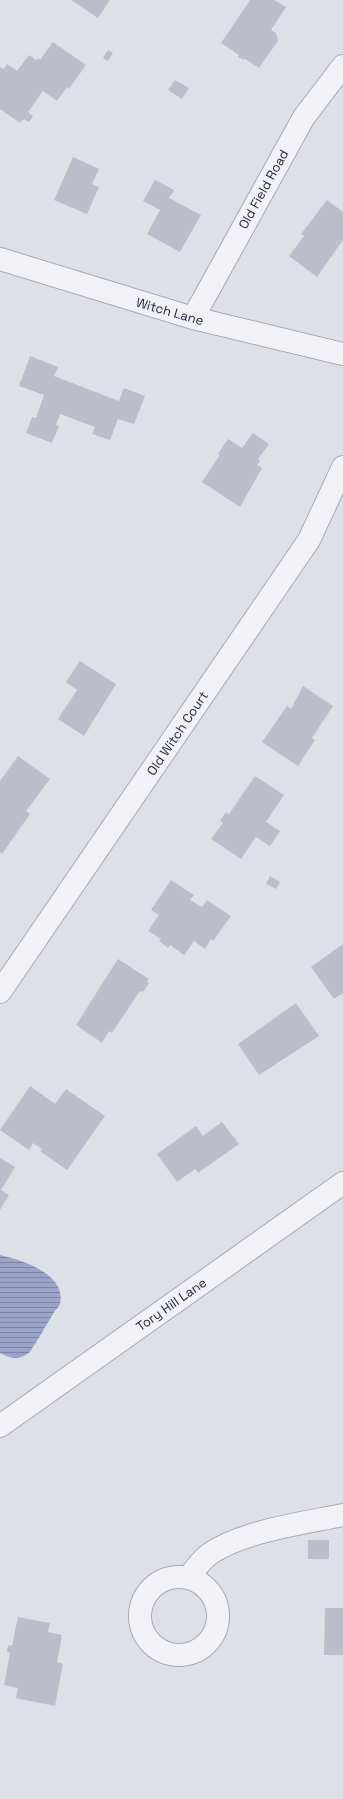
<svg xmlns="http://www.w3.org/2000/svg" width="343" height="1799" viewBox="0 0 343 1799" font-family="'Space Grotesk',sans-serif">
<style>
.water{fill:url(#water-rules)}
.building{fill:#bcbdca}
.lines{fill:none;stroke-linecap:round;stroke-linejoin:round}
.street-casing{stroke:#a7a9b5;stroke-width:24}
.street{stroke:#f1f1f6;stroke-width:22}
.labels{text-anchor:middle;stroke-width:3;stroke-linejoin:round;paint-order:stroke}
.street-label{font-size:13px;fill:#282a3e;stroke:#eeeff5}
</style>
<defs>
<pattern id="water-rules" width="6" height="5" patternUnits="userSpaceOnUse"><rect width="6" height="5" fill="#99a4c8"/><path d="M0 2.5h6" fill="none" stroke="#7d86a4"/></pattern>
</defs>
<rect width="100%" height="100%" fill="#dee0e8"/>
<path class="water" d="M 0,1255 C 22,1260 67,1274 60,1304 C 59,1307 55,1310 53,1314 C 45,1327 38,1340 29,1353 C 19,1360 11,1359 0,1353 Z"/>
<path class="building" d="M 71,0 L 110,0 L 98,18 Z
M 250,0 L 274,0 L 286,7 L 271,30 L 276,33 L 278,41 L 259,68 L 245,59 L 244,60 L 238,57 L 239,55 L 221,43 Z
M 53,42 L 86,65 L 69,89 L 67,87 L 57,101 L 43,91 L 28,112 L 33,116 L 29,122 L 24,119 L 20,123 L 0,109 L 0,67 L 4,69 L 7,64 L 17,71 L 29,55 L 36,60 L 38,58 L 40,60 Z
M 108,50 L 113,53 L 108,61 L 103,58 Z
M 175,80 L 189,88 L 182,99 L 168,90 Z
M 73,157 L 99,169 L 92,184 L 99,187 L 87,214 L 54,200 Z
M 155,180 L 174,190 L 169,198 L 201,215 L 180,252 L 147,234 L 160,210 L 143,201 Z
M 327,200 L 343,212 L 343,240 L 317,277 L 289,256 L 304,236 L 301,234 Z
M 30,356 L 58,367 L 54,376 L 119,401 L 124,388 L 145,396 L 134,424 L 118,419 L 110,440 L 92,434 L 95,427 L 60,414 L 56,425 L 59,426 L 52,443 L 26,433 L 32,417 L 36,418 L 44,395 L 19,386 Z
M 253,433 L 269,444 L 258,459 L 260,461 L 257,465 L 262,468 L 240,507 L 202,482 L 220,455 L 218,454 L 228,439 L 242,448 Z
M 80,661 L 116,684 L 84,736 L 58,719 L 77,690 L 66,682 Z
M 303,686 L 333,706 L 312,738 L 315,740 L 298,766 L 262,742 L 287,706 L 291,709 Z
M 18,756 L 50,779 L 26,811 L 30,814 L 2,854 L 0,852 L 0,781 Z
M 255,776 L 284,795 L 266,822 L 280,831 L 270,846 L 256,837 L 241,859 L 211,839 L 223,823 L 220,821 L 226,812 L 229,814 Z
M 270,876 L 280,882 L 276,889 L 266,884 Z
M 171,880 L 194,895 L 190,900 L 202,907 L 207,900 L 231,916 L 213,941 L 211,939 L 205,949 L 194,941 L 184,955 L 170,945 L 168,948 L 159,941 L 161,939 L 148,931 L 159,915 L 151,910 Z
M 343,944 L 343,993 L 334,999 L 311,967 Z
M 118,959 L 149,979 L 147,981 L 149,983 L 143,992 L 140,991 L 112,1033 L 109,1031 L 102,1043 L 76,1025 Z
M 296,1003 L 319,1036 L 259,1075 L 238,1044 Z
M 30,1086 L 55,1104 L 66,1089 L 105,1116 L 67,1170 L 40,1151 L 42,1149 L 33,1143 L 29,1150 L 0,1130 Z
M 222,1122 L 239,1144 L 198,1173 L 195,1169 L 177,1182 L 157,1154 L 196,1126 L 203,1136 Z
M 0,1158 L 15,1167 L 1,1190 L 9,1195 L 0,1210 Z
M 308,1540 L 329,1540 L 329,1559 L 308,1559 Z
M 325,1608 L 343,1608 L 343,1655 L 324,1655 Z
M 18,1617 L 50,1623 L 48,1632 L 62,1635 L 57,1662 L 63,1664 L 55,1706 L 16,1698 L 18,1688 L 4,1685 L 10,1653 L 7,1652 L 8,1645 L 12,1646 Z"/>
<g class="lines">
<g class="street-casing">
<path id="street" d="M 0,259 L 193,318 L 343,354
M 193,318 L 304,117 L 343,66
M 0,992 L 309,540 L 343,467
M 0,1426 L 343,1183
M140 1616a39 39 0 1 1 78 0a39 39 0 1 1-78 0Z
M 188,1578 C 195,1569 202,1559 211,1553 C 244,1531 304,1523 343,1515"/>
</g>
<use href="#street" class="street"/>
</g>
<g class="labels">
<g class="street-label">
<text transform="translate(263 189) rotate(-61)" y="5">Old Field Road</text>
<text transform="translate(170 311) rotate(16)" y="5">Witch Lane</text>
<text transform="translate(177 733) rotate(-56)" y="5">Old Witch Court</text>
<text transform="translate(171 1304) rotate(-35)" y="5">Tory Hill Lane</text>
</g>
</g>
</svg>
